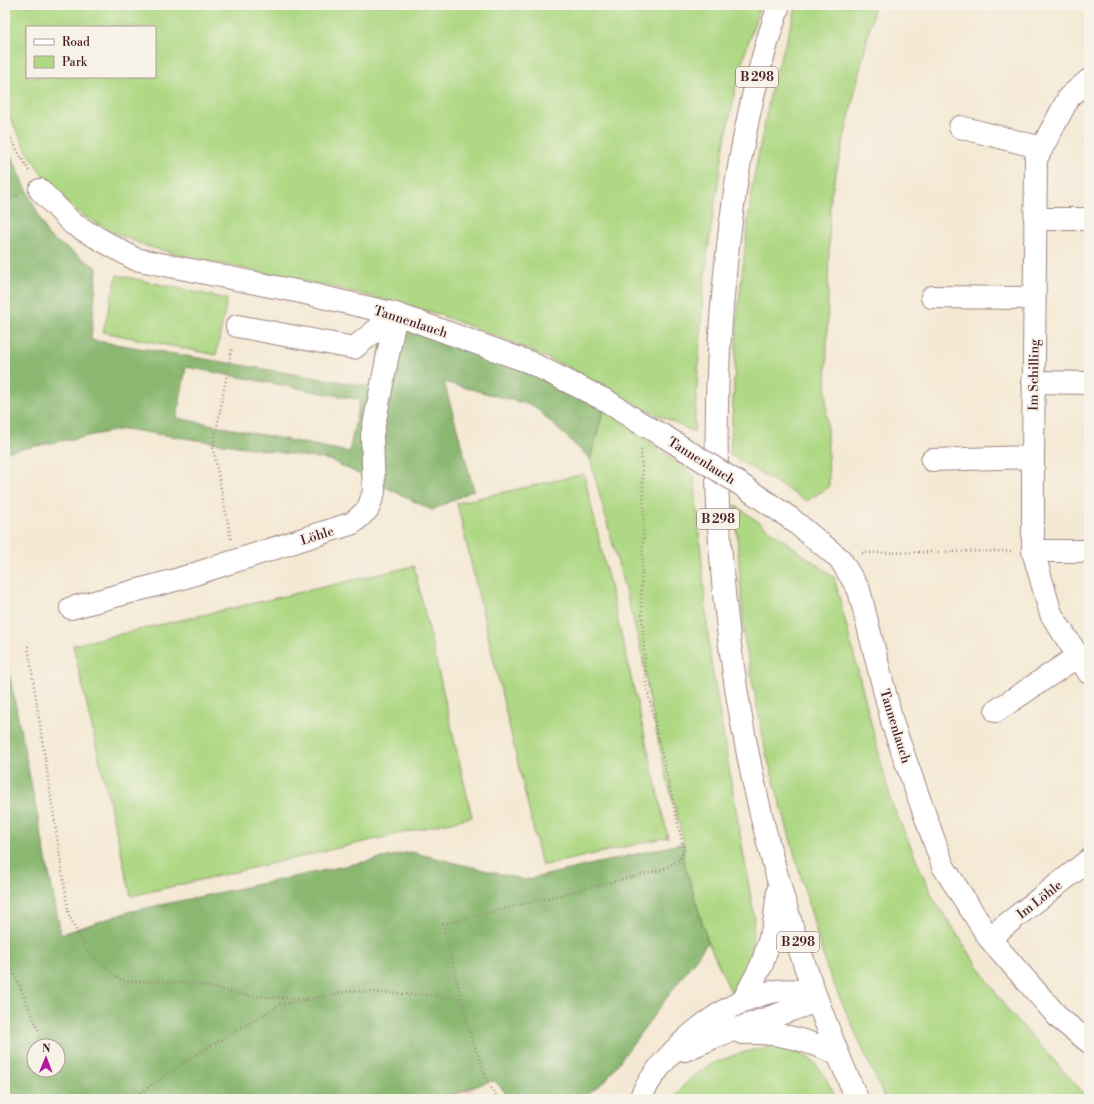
<svg xmlns="http://www.w3.org/2000/svg" width="1094" height="1104" viewBox="0 0 1094 1104" font-family="'Libre Bodoni',serif">
<style>
.built{fill:#f7cfd1}
.green{fill:#aed883;stroke:#7c7c57;fill-rule:evenodd}
.forest{fill:#8ab871;stroke:#6a6c4e;fill-rule:evenodd}
.lines{fill:none;stroke-linecap:round;stroke-linejoin:round}
.minor-casing{stroke:#9f8480;stroke-width:24}
.major-casing{stroke:#9f8480;stroke-width:24}
.path{stroke:#9f8480;stroke-width:2.5;stroke-dasharray:1 3;stroke-linecap:butt}
.minor{stroke:#fff;stroke-width:22}
.major{stroke:#fff;stroke-width:22}
.minor-bridge-casing{stroke:#9f8480;stroke-width:24;stroke-linecap:butt}
.minor-bridge{stroke:#fff;stroke-width:22}
.labels{text-anchor:middle;stroke-width:4;stroke-linejoin:round;paint-order:stroke}
.shield{fill:#f7f3e8;stroke:#7e5f64;stroke-width:1}
.shield-label{font-size:12px;font-weight:bold;fill:#4a1f2b}
.street-label{font-size:13px;fill:#4a1f2b;stroke:#f7f3e8}
</style>
<rect width="100%" height="100%" fill="#f7f3e8"/>
<filter id="ink" filterUnits="userSpaceOnUse"><feTurbulence type="fractalNoise" baseFrequency=".025" numOctaves="2"/><feDisplacementMap in="SourceGraphic" scale="8" xChannelSelector="R" yChannelSelector="G"/><feConvolveMatrix kernelMatrix="1 2 1 2 8 2 1 2 1" color-interpolation-filters="sRGB"/></filter>
<filter id="wash" filterUnits="userSpaceOnUse"><feTurbulence type="fractalNoise" baseFrequency=".012" numOctaves="4" result="noise"/><feDisplacementMap in="SourceGraphic" scale="16" xChannelSelector="R" yChannelSelector="G"/><feGaussianBlur stdDeviation="0.9" result="paint"/><feColorMatrix in="noise" values="0 0 0 0 0 0 0 0 0 0 0 0 0 0 0 0 0 1.4 0 .05"/><feComposite in="paint" operator="in"/></filter>
<g filter="url(#wash)">
<rect width="100%" height="100%" fill="#f4e9d4"/>
<path class="built" d="M 472,1088 L 478,1099 L 443,1099 L 449,1096 Z"/>
<path class="green" d="M 5,5 L 760,5 L 738,76 L 723,151 L 711,229 L 704,280 L 694,432 L 635,404 L 572,369 L 506,340 L 435,313 L 346,290 L 193,258 L 146,246 L 110,231 L 82,215 L 53,191 L 27,151 L 5,107 ZM 27,27 L 155,27 L 155,77 L 27,77 Z
M 797,5 L 875,5 L 830,199 L 826,392 L 829,487 L 807,501 L 730,455 L 738,310 L 752,187 L 771,90 Z
M 5,142 L 12,157 L 5,162 Z
M 117,275 L 227,299 L 216,355 L 103,332 Z
M 604,409 L 694,475 L 710,656 L 754,916 L 752,948 L 748,962 L 732,994 L 708,942 L 683,859 L 684,843 L 666,775 L 649,698 L 642,653 L 590,459 Z
M 584,474 L 668,837 L 542,866 L 457,503 Z
M 735,505 L 834,577 L 891,801 L 933,898 L 1006,1008 L 1089,1099 L 885,1099 L 827,969 L 766,753 L 744,637 Z
M 414,566 L 472,817 L 131,896 L 73,645 Z
M 764,1047 C 809,1051 817,1058 836,1099 L 673,1099 C 678,1093 683,1085 689,1080 C 709,1061 738,1054 764,1047 Z"/>
<path class="forest" d="M 12,157 L 48,236 L 97,268 L 91,340 L 372,387 L 387,316 L 464,341 L 604,409 L 590,459 L 534,406 L 444,382 L 474,490 L 432,510 L 330,460 L 124,429 L 5,452 L 5,162 ZM 186,367 L 360,400 L 349,452 L 177,418 Z
M 5,652 L 61,934 L 132,911 L 411,852 L 525,880 L 684,843 L 683,859 L 708,942 L 605,1081 L 582,1099 L 511,1099 L 495,1081 L 487,1082 L 443,1099 L 5,1099 ZM 34,1046 L 58,1046 L 58,1070 L 34,1070 Z"/>
</g>
<g filter="url(#ink)">
<g class="lines">
<g class="minor-casing">
<path id="minor" d="M 1089,80 L 1069,97 L 1036,159 L 1033,457 L 1033,551 L 1051,614 L 1089,673
M 960,127 L 1042,148
M 40,190 L 73,224 L 135,259 L 301,292 L 396,314 L 529,362 L 607,401 L 637,421 L 667,438
M 1035,219 L 1089,219
M 932,297 L 1034,298
M 237,326 L 354,348 L 396,314
M 1033,382 L 1089,383
M 932,460 L 1033,457
M 790,518 L 840,559 L 859,590 L 893,725 L 943,866 L 989,938 L 1060,1019 L 1089,1042
M 1033,551 L 1089,551
M 71,608 L 179,579 L 353,523 L 368,509 L 374,492 L 372,435 L 396,314
M 996,711 L 1078,656
M 989,938 L 1089,860"/>
</g>
<g class="major-casing">
<path id="major" d="M 779,5 C 750,89 735,175 726,264 C 695,551 741,835 857,1099
M 743,1001 L 762,964 L 774,925 L 778,891
M 742,1033 C 776,1031 807,1040 837,1054
M 685,1050 L 719,1035 L 817,1001
M 640,1099 C 661,1049 742,982 799,991 C 805,992 812,998 817,1001"/>
</g>
<path class="path" d="M 5,128 L 29,171
M 5,199 L 19,195
M 231,539 L 213,448 L 232,347
M 862,553 L 1011,551
M 28,646 L 69,916 L 88,953 L 122,981 L 192,983 L 249,996 L 307,999
M 5,952 L 39,1031
M 131,1099 L 200,1052 L 280,1005 L 350,991 L 427,995 L 462,999
M 498,1099 L 488,1082 L 470,1034 L 443,924 L 664,869 L 679,860 L 684,851 L 646,684 L 641,596 L 644,512 L 641,448"/>
<use href="#minor" class="minor"/>
<use href="#major" class="major"/>
<g class="minor-bridge-casing">
<path id="minor-bridge" d="M 667,438 L 740,484 L 790,518"/>
</g>
<use href="#minor-bridge" class="minor-bridge"/>
</g>
</g>
<g class="labels">
<g class="shield">
<rect x="736" y="67" width="42" height="20" rx="3"/>
<rect x="697" y="509" width="42" height="20" rx="3"/>
<rect x="777" y="932" width="42" height="20" rx="3"/>
</g>
<g class="shield-label">
<text x="757" y="81">B 298</text>
<text x="718" y="523">B 298</text>
<text x="798" y="946">B 298</text>
</g>
<g class="street-label">
<text transform="translate(411 321) rotate(18)" y="5">Tannenlauch</text>
<text transform="translate(1033 375) rotate(-89)" y="5">Im Schilling</text>
<text transform="translate(702 460) rotate(32)" y="5">Tannenlauch</text>
<text transform="translate(317 535) rotate(-18)" y="5">Löhle</text>
<text transform="translate(896 726) rotate(73)" y="5">Tannenlauch</text>
<text transform="translate(1039 899) rotate(-38)" y="5">Im Löhle</text>
</g>
</g>
<rect width="1094" height="1104" fill="none" stroke="#f7f3e8" stroke-width="20"/>
<rect x="26" y="26" width="130" height="52" fill="#f7f3e8" stroke="#b29e9c"/>
<rect x="34" y="39" width="20" height="6" fill="#ffffff" stroke="#b29e9c"/>
<text x="62" y="46" font-size="12" fill="#4a1f2b">Road</text>
<rect x="34" y="56" width="20" height="12" fill="#aed883" stroke="#b29e9c"/>
<text x="62" y="66" font-size="12" fill="#4a1f2b">Park</text>
<g transform="translate(46 1058) rotate(1)"><circle r="19" fill="#f7f3e8" stroke="#b29e9c"/>
<path d="M0-3L7 15L0 10L-7 15Z" fill="#b5179e"/>
<text y="-6" font-size="11" font-weight="bold" text-anchor="middle" fill="#4a1f2b">N</text>
</g>
</svg>
